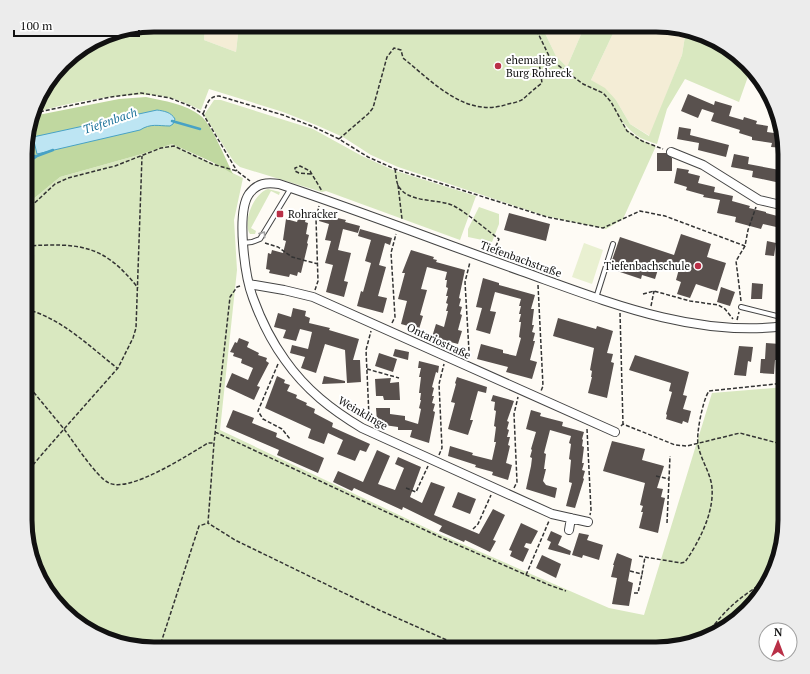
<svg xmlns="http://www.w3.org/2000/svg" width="810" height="674" viewBox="0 0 810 674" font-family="'PT Serif',serif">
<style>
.farmland{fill:#f4edd6}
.green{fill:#d9e8c0}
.forest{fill:#c0d8a0}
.pitch{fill:#e9f0d1}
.water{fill:#bde5f3;stroke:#48a2c5}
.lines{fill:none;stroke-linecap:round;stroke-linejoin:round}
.stream{stroke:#48a2c5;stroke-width:2.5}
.building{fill:#59514e}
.lane-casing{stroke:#444;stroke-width:6}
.street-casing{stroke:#444;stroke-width:10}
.path{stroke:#333;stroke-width:1.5;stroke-dasharray:4 2;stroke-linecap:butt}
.lane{stroke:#fff;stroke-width:4}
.street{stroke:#fff;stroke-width:8}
.oneway{stroke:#a0a0a0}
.poi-dot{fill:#b93047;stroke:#fff;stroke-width:1.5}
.labels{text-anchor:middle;stroke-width:4;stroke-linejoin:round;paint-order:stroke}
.poi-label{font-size:11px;fill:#111;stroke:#fff;text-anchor:start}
.street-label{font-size:11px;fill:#111;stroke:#fff}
.water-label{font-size:12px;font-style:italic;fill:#20759c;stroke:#fff}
.rim{fill:none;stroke:#111;stroke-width:5}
</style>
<rect width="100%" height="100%" fill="#fefbf5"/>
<path class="farmland" d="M 205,25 L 239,25 L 236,52 L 204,40 Z
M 541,25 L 585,25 L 567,67 L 556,56 Z
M 617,25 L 664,25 L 686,30 L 682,55 L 650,136 L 630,124 L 616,100 L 591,80 Z"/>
<path class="green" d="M 154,25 L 205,25 L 204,40 L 236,52 L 239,25 L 541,25 L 556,56 L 567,67 L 585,25 L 617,25 L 591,80 L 605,88 L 616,100 L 630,124 L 649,136 L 682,55 L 686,30 L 706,35 L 747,63 L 751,68 L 739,102 L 685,79 L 667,109 L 657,144 C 637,138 634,135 621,120 C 628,134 641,140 656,146 L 623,219 L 606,229 L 545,216 L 398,167 L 371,155 L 343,137 L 316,125 L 283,112 L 209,89 L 201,110 C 188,104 175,98 161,96 C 128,91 66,103 34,113 L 42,90 L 69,57 L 112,32 Z
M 214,100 L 221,100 L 313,129 L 362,156 L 393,170 L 476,196 L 460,240 L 326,191 L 322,192 L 240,167 L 234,162 L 204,115 Z
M 172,144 L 243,178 L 234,220 L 237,270 L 220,430 L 437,533 L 609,608 L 644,615 L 712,393 L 785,387 L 785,529 L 772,577 L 747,611 L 706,639 L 656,649 L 146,649 L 104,639 L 63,611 L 38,577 L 25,529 L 26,205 L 60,177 L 142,154 Z
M 268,189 L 280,192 L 279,195 L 271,191 L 251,228 L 256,231 L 255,234 L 250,234 C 242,222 254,193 268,189 Z
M 479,207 L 499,214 L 499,224 L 492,242 L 468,237 L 468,229 Z"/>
<path class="forest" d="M 146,97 C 164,101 186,104 201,116 C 212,125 226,160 233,174 L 212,162 L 172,144 L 142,154 L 60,177 L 26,205 L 26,137 L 33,116 L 119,99 Z"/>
<path class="pitch" d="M 584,243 L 603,250 L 592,284 L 572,277 Z"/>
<path class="water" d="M 157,110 C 164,111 171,112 175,119 L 173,124 L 170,126 C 158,126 151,123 140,130 L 37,154 L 33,137 Z"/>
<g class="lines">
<path class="stream" d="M 172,121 L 200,129
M 26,156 L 37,156 L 53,150
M 26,164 L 37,156"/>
</g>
<path class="building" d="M 688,94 L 714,105 L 715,101 L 732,106 L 729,116 L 743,120 L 744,117 L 757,121 L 756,124 L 768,126 L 767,132 L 781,134 L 784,148 L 771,147 L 772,143 L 752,140 L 752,137 L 739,133 L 740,130 L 711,121 L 714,113 L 702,109 L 698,118 L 681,111 Z
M 679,127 L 691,129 L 690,135 L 729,145 L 726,157 L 698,150 L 699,143 L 677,139 Z
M 657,153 L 666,153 L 672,158 L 672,171 L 657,171 Z
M 734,154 L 749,157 L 748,164 L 785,171 L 785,184 L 752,177 L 753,171 L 731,167 Z
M 677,168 L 689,170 L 688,173 L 700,176 L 698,183 L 715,187 L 714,192 L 733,196 L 732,201 L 750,206 L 749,208 L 766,212 L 766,213 L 785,218 L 785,229 L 763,224 L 761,229 L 735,222 L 736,217 L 717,213 L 720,200 L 703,197 L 704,195 L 686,190 L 687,187 L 674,183 Z
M 509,213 L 550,224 L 546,241 L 504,230 Z
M 321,214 L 346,220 L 345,222 L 360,226 L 358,233 L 343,229 L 338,250 L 351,253 L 344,281 L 348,282 L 344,297 L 326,292 L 333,265 L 325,263 L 331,241 L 325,240 L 329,224 L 319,221 Z
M 299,216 L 306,218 L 305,222 L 308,223 L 306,234 L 309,235 L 307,243 L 308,244 L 301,273 L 298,272 L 297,276 L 290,274 L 289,277 L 269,273 L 270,270 L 266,269 L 268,253 L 271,254 L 272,250 L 283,253 L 286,241 L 283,240 L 286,219 L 297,222 Z
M 360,229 L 392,238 L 390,245 L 385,243 L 379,265 L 386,267 L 378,296 L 387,298 L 383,313 L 357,306 L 361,291 L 363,292 L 371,263 L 365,261 L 371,240 L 358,236 Z
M 681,234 L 711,244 L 707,257 L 726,263 L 717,291 L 696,284 L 690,298 L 677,294 L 681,282 L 676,280 L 679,269 L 660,263 L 655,279 L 642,275 L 641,279 L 611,269 L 613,264 L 611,263 L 620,237 L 674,255 Z
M 767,241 L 776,243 L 774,256 L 765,255 Z
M 411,250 L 434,257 L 433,259 L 437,260 L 436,262 L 465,270 L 459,298 L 461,299 L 459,306 L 462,307 L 460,314 L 462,315 L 458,330 L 462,331 L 458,344 L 432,337 L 436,324 L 444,327 L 448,311 L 446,311 L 448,304 L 446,303 L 448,296 L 446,296 L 448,288 L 446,287 L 447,280 L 445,280 L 447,272 L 427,267 L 421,289 L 427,290 L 420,315 L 423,316 L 419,329 L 401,324 L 407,301 L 398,299 L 405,273 L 402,273 Z
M 483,278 L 499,283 L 499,285 L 535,295 L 531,309 L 534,309 L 532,325 L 534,325 L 532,332 L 535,333 L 533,341 L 535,341 L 530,360 L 537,362 L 532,379 L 506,372 L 508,367 L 477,359 L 481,344 L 503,350 L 503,353 L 516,356 L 521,338 L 519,337 L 521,322 L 519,322 L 521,314 L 519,314 L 521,306 L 519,306 L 521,299 L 495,292 L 490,311 L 496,312 L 490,334 L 476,330 L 482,308 L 476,307 Z
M 752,283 L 763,284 L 762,299 L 751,299 Z
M 721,287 L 735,292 L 730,306 L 717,302 Z
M 779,292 L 785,292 L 785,305 L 778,305 Z
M 293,308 L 306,311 L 305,316 L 310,318 L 309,323 L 330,328 L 329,330 L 359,339 L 353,360 L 360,360 L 361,382 L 347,383 L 345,350 L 325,344 L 316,373 L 301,368 L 305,357 L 290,353 L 292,345 L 308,349 L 312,332 L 300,329 L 296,341 L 283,338 L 286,330 L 274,327 L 278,313 L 291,317 Z
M 558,318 L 596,329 L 597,326 L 613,331 L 607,353 L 613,354 L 611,362 L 614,363 L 607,398 L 588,393 L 592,377 L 591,377 L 592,371 L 590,370 L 594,348 L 553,336 Z
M 239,338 L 249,342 L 247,347 L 259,353 L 258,355 L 267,358 L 266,361 L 269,363 L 257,386 L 260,387 L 254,400 L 226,387 L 232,373 L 248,380 L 253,368 L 241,363 L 242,359 L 233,356 L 234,353 L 230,352 L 235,342 L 237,343 Z
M 766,343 L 780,344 L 779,360 L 775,360 L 774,374 L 760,373 L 761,359 L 765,359 Z
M 739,346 L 753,347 L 751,362 L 748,361 L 746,376 L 734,375 Z
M 395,349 L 409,352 L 408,360 L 393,356 Z
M 379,353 L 397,359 L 393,372 L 375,366 Z
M 635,355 L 689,372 L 683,395 L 687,396 L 683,409 L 691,411 L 688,423 L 683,421 L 682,424 L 666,419 L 667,415 L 666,414 L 672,392 L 669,391 L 671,383 L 629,370 Z
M 419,361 L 439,366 L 438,373 L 436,372 L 432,387 L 434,388 L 432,396 L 434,396 L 432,403 L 435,404 L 433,411 L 435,412 L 429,443 L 410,437 L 412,430 L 398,430 L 398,427 L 384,425 L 384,422 L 377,422 L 376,408 L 390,408 L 390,414 L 405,416 L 405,420 L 418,424 L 421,409 L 419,408 L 421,400 L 420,400 L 421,393 L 419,393 L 421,377 L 419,377 L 421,368 L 418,368 Z
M 277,376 L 285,380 L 284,383 L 290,385 L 287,391 L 297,395 L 296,398 L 307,403 L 306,405 L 315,409 L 314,413 L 333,423 L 332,427 L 370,444 L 366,452 L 360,450 L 355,461 L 337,454 L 343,440 L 328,433 L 324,444 L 308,438 L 311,429 L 265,408 Z
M 324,376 L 345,381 L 345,383 L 322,384 Z
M 457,377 L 487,387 L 486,393 L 478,391 L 470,420 L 473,420 L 468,435 L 448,429 L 455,403 L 451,402 L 456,384 L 455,383 Z
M 391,378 L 390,383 L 399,382 L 400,400 L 384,400 L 383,396 L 376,396 L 375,379 Z
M 493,395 L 514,401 L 507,421 L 509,422 L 507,429 L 509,430 L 507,437 L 510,437 L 508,445 L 510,446 L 506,463 L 512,465 L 508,480 L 492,475 L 493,472 L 475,467 L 476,465 L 448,456 L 450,446 L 473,453 L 472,455 L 492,460 L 496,442 L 494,442 L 496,427 L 494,426 L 496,411 L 494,410 L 495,402 L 491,401 Z
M 233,410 L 254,418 L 252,423 L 277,433 L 276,437 L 324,458 L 318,473 L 277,455 L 279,450 L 226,427 Z
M 531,410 L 541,413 L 540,416 L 563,422 L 562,426 L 584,432 L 582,439 L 583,440 L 582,446 L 584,447 L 582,463 L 584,463 L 582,470 L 585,471 L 583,478 L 584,479 L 575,508 L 566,506 L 572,483 L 569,482 L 571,460 L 569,459 L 571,444 L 569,443 L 571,436 L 550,430 L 544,453 L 546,454 L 544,469 L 546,469 L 543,481 L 546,485 L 557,488 L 555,498 L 526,489 L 531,466 L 532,458 L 530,457 L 532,450 L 531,449 L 536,432 L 526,429 Z
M 612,441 L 645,449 L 642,460 L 664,466 L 657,488 L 663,489 L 661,497 L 665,498 L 658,533 L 639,528 L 643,512 L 641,512 L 643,506 L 640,505 L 645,483 L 603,471 Z
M 377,450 L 390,456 L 378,484 L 395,490 L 404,468 L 395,464 L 398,457 L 421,467 L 410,497 L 422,503 L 431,482 L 445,487 L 434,515 L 479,534 L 493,509 L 505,515 L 493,540 L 496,541 L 490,552 L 465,540 L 464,542 L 439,531 L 442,526 L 403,507 L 402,510 L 354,488 L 352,491 L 333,482 L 338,471 L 363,482 Z
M 458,492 L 476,499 L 470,514 L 452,507 Z
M 521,523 L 538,531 L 531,544 L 526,543 L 524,547 L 529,549 L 523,562 L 510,556 L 512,551 L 509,550 Z
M 551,531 L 562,536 L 558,545 L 571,551 L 570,555 L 548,549 L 551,542 L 547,540 Z
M 579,533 L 589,535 L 587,540 L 603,545 L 599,560 L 583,555 L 582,558 L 572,555 Z
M 617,553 L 632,559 L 628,581 L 633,583 L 629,606 L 612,604 L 617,578 L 611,577 L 614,565 L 613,565 Z
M 542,555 L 561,564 L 556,578 L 536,568 Z"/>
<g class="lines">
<g class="lane-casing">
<path id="lane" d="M 243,243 L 252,242 L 260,239 L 291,188
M 596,298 L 613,244
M 741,307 L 785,318"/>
</g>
<g class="street-casing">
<path id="street" d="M 671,152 L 703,165 L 759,200 L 785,206
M 249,284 L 284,290 L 313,297 L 615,432
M 588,522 L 552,514 L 362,428 C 332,410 306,390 285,360 C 272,342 261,320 253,298 C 245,277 236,213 249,194 C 257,183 267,182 279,184 C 360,211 440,242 521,271 C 605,301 694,338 785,326
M 569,530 L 571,518"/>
</g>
<path class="path" d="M 534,25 L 551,60 L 583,84 L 603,93 L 611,102 L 627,131 L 642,141 L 663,149
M 34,113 L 111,97 L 141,93 L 170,98 L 190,106 L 203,114 L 237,171
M 203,114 C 207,105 208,96 219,96 L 283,115 L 314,127 L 339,139 L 368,157 L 395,169 L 547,217 L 603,228 L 640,211 L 665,216 L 745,246
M 339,139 L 368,114 L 373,108 L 387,57 L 394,48 L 401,50 L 403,58 C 433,82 466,119 508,104 C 513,103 519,102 523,99 C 529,94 535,88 542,83 L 539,62 L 551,60
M 395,169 C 396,174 396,181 398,185 C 407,204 439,198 454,206 C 470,215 484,228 499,239 L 493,253
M 311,174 L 299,173 L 295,171 L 295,168 L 300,166 L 310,171 L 322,191
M 398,185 L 402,219
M 26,211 L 55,184 L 68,178 L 115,166 L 161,148 L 174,146 L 212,164 L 237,171 L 250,181
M 265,243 L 278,247 L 292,257 L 318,264
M 26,246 C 79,243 104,244 138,288
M 538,285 L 543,386 L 541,391
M 240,286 L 237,287 L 230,297 L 214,443 L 208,523 L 235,540 L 379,610 L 467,649
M 315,290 L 318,281 L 316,219 L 319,206
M 643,294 L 654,291 L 690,301 L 718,305 L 725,309 L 733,319
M 741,301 L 736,261 L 745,246 L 748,230 L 756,207
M 651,306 L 654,291
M 26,309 C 62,319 88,345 117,368
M 620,313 L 623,424
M 737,320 L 739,312
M 392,323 L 395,317 L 391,253 L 396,234
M 466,356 L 469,351 L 465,282 L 470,262
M 278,364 L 258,411 L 263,419 L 282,429 L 290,439
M 367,369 L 399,378
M 26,383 L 64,429 L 118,368 L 133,338 L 136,328 L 142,156
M 366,421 L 369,416 L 366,350 L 371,331
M 621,426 L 623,424 L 675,445 L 687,446 L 740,433 L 785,445
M 587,429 L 591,510 L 590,515
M 215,432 L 442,538 L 549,585 L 566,591
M 439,455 L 442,448 L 439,384 L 444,364
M 25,474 L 64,429 C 73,441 97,478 109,483 C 130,493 188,455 208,443 L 214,443
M 656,476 L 669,479 L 670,456
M 406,488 L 416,492 L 428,466
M 514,488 L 517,482 L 514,414 L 518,397
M 667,523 L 669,479
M 473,529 L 478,524 L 491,495
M 639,556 L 681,563 L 685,562 C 699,542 714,513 712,488 C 711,473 700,459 698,444 C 696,434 703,399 709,391 L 785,383
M 630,571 L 642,574 L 645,557
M 526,575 L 549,521
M 634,593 L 638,593 L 642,574
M 704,639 C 725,608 740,597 772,577
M 159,649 L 199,526 L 208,523"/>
<use href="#lane" class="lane"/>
<use href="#street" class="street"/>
</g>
<defs><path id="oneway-chevron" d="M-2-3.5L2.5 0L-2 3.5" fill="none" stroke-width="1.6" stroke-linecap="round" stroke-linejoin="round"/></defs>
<use class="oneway" href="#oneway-chevron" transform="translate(263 234) rotate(-55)"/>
<g class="poi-dot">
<circle cx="498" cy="66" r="4"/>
<rect x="276" y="210" width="8" height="8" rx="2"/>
<circle cx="698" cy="266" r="4"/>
</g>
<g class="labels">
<g class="poi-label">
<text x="506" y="64">ehemalige<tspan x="506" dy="13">Burg Rohreck</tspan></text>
<text x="288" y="218">Rohracker</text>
<text x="690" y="270" text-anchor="end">Tiefenbachschule</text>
</g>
<g class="street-label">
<text transform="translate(521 259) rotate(20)" y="4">Tiefenbachstraße</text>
<text transform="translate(439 341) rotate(25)" y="4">Ontariostraße</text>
<text transform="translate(363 413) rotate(30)" y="4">Weinklinge</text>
</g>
<g class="water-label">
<text transform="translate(110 121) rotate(-19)" y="4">Tiefenbach</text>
</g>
</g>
<path d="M0 0H810V674H0ZM154 32H656A122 122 0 0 1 778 154V520A122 122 0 0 1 656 642H154A122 122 0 0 1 32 520V154A122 122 0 0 1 154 32Z" fill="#ececec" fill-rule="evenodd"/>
<path class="rim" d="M154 32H656A122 122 0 0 1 778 154V520A122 122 0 0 1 656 642H154A122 122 0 0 1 32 520V154A122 122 0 0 1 154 32Z"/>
<g transform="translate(778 642) rotate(1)"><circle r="19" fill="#ffffff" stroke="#a0a0a0"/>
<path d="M0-3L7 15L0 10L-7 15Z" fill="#b93047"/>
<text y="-6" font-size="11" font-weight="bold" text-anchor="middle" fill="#111111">N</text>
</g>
<path d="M14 30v6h125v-6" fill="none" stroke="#111111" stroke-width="2"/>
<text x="20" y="30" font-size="12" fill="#111111" stroke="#ffffff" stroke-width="3" paint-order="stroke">100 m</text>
</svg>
